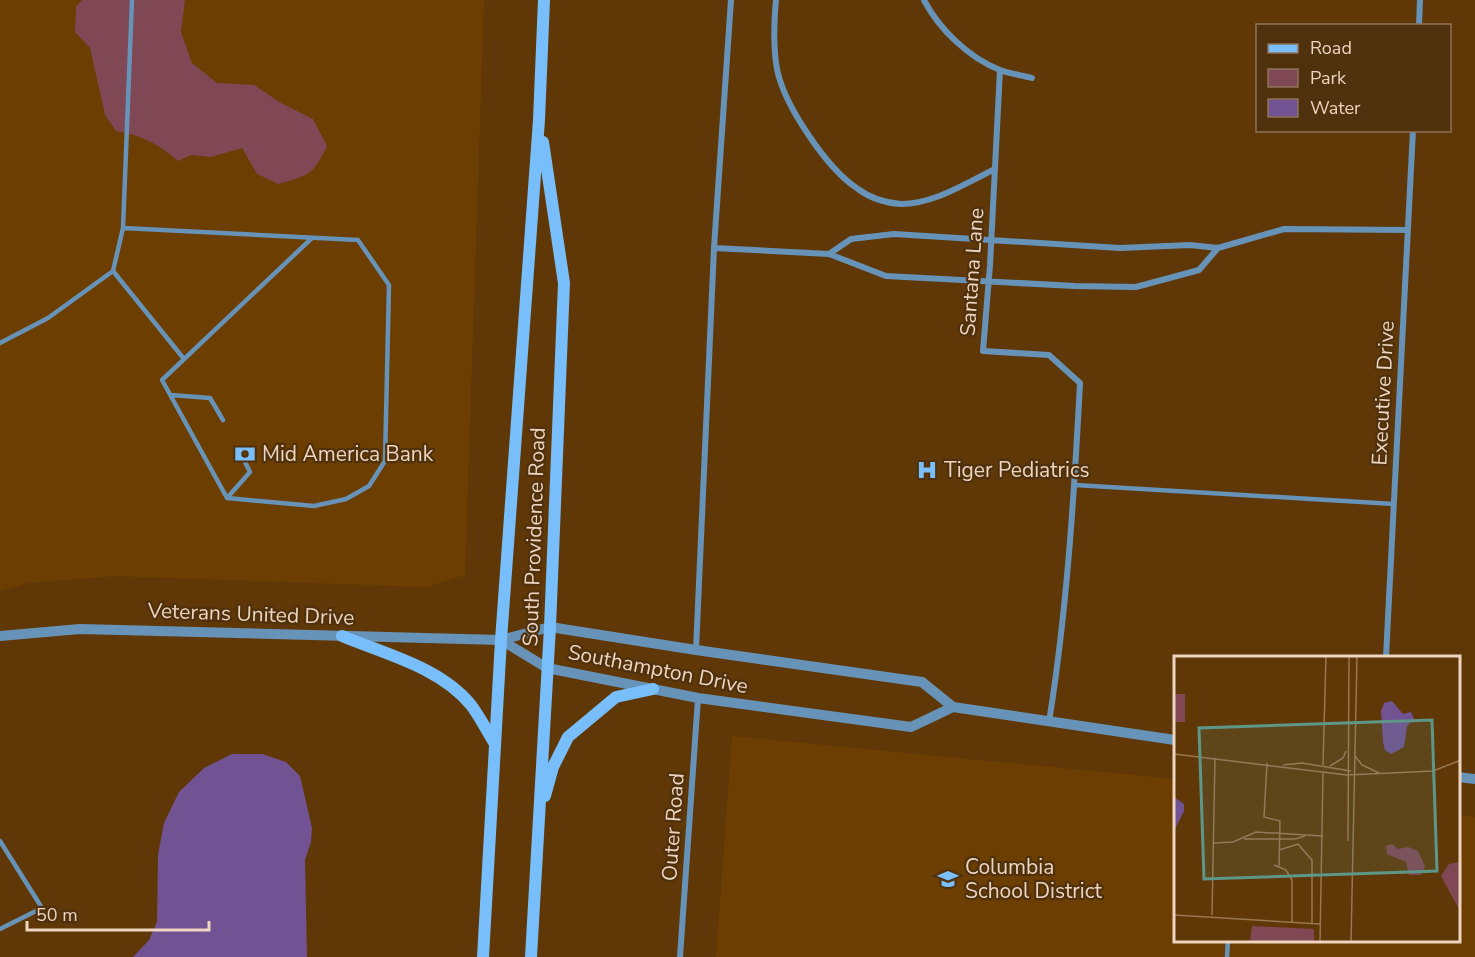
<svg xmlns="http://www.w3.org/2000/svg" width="1475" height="957" viewBox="0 0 1475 957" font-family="'Nunito Sans',sans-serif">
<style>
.built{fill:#6c3e01}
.green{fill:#804754}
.water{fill:#715292}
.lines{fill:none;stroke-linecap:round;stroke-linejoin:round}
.service{stroke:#6793b8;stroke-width:4.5}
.minor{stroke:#6793b8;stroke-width:6}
.tertiary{stroke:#6793b8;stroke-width:10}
.secondary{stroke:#77befa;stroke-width:12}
.labels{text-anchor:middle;stroke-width:4.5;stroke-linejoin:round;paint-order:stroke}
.street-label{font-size:21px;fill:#eed5bf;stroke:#4f310e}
.poi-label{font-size:21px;fill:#eed5bf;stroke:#4f310e;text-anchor:start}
.inset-road{fill:none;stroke:#997751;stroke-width:1.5}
.view{fill:#5d978a;fill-opacity:0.15;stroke:#5d978a;stroke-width:3}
.inset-edge{fill:none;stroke:#eed5bf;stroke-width:3}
</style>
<rect width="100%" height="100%" fill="#603807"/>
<path class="built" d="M 0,0 L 484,0 L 465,575 L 427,587 L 116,576 L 28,583 L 0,591 Z
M 732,736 L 1175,779 L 1175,940 L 1458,940 L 1459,815 L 1475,817 L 1475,957 L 716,957 Z"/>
<path class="green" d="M 82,0 L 185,0 L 181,32 L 192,63 L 217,83 L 254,85 L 281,103 L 313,119 L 327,146 C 313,175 310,175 278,184 L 257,174 L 242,148 L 211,157 L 191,155 L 178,161 C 157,143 143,136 116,131 L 105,115 L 90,48 L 75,32 L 76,7 Z"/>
<path class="water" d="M 232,754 L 262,754 L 286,762 L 300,776 L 312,828 L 311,842 L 305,860 L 307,957 L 133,957 L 149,940 L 157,922 L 158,855 L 164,823 L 179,792 L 204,768 Z"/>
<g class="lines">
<path class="service" d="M 132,0 L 123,228 L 358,240 L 389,285 L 385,461 L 369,486 L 346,499 L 314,506 L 227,498 L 162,380 L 312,238
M 123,228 L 113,271 L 184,359
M 0,343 L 48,318 L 113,271
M 171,395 L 210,398 L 223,420
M 1075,485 L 1394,504
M 227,498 L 250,472 L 245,462
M 0,841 L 42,908 L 0,929
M 1227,957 L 1228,940"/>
<path class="minor" d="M 776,0 C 774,22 773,47 777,69 C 784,105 827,169 858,189 C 870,198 886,203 901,204 C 934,204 966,183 995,169
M 924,0 C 939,29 969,58 1000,70 C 1010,74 1022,75 1032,78
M 1419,26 L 1420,0
M 1000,70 L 990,265 L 983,351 L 1049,355 L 1080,383 C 1074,497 1067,610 1049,722
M 714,248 L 829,254 L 886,276 L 1075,286 L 1136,287 L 1199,270 L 1218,248
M 829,254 L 851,239 L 894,234 L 1120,248 L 1190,245 L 1218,248 L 1284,229 L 1408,230
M 696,650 L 714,248 L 731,0
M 1386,657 L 1413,130
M 680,957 L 698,698"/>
<path class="tertiary" d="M 0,636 L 80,629 L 501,640 L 550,627 L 696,650 L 922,682 L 953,707 L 1175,740
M 501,640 L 547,668 L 698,698 L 911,727 L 953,707
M 1458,777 L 1475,779"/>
<path class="secondary" d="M 342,636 C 385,654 440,667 471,705 C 480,717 487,731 495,744
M 545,796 L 553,767 L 568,737 L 616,697 L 653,689
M 483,957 L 501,640 L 539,120 L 544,0
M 531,957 L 550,627 L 564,283 L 543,142"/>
</g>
<defs>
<g id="bank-bare" transform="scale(1.62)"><path d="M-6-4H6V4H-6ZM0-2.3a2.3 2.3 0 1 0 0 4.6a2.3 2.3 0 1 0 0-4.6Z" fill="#7abff8" stroke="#4f310e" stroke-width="2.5" paint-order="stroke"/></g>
<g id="hospital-bare" transform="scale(1.62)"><path d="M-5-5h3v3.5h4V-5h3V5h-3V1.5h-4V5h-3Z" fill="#7abff8" stroke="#4f310e" stroke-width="2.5" paint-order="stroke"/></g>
<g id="school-bare" transform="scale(1.62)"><path d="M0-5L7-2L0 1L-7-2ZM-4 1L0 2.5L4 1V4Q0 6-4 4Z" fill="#7abff8" stroke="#4f310e" stroke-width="2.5" paint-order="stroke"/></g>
</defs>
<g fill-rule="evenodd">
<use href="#bank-bare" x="245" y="454"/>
<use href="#hospital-bare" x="927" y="470"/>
<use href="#school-bare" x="948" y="879"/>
</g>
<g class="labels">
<g class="street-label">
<text transform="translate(972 272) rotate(-86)" y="7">Santana Lane</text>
<text transform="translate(1383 393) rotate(-87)" y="7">Executive Drive</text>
<text transform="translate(534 537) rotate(-88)" y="7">South Providence Road</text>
<text transform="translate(251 614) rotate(2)" y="7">Veterans United Drive</text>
<text transform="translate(658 669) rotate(11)" y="7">Southampton Drive</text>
<text transform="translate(673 827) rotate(-86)" y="7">Outer Road</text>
</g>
<g class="poi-label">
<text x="262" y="461">Mid America Bank</text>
<text x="944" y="477">Tiger Pediatrics</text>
<text x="965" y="874">Columbia<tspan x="965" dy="24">School District</tspan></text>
</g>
</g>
<g transform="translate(1174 656)">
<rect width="286" height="286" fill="#603807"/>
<path d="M 0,38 L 11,38 L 11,66 L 0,66 ZM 218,188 L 224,193 L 234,191 L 244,195 L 251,210 L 247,219 L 235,219 L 232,206 L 213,198 L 212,190 ZM 286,206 L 287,206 L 286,255 L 267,220 L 275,208 ZM 78,270 L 140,273 L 140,286 L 76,286 Z" fill="#804754"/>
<path d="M 218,45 L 229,58 L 237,56 L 240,63 L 233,70 L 230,91 L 217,98 L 211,94 L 209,86 L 207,55 L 210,47 ZM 0,141 L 10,148 L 10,155 L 0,175 Z" fill="#715292"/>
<path class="inset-road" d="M 0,98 L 173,119 L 259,115 L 287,104M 181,100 L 188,109 L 205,117M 93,107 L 90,161 L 106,165 L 105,210M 109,109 L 128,107 L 177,115M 149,109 L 152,0M 156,110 L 169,102 L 172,95M 70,183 L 121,183 L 131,180M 174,185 L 175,0M 40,187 L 59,186 L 82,176 L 149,180M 105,194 L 124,188 L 138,204 L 138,268M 100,209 L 112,214 L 118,224 L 118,267M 0,259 L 146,268M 38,259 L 41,102M 146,286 L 149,116M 177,286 L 183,0"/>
<path class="view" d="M 258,64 L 263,215 L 30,223 L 25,72 Z"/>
<rect width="286" height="286" class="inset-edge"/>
</g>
<rect x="1256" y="24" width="195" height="108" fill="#4f310e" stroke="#8f7355" stroke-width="1.5"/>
<rect x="1268" y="44" width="30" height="9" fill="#77befa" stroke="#8f7355" stroke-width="1.5"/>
<text x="1310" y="54" font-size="18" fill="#eed5bf">Road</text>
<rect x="1268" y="69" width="30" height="18" fill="#804754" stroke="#8f7355" stroke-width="1.5"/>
<text x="1310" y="84" font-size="18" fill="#eed5bf">Park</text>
<rect x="1268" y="99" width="30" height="18" fill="#715292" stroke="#8f7355" stroke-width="1.5"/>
<text x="1310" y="114" font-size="18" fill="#eed5bf">Water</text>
<path d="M27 921v9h182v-9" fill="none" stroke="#eed5bf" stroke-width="3"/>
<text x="36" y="921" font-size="18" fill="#eed5bf" stroke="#4f310e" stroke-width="4.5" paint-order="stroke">50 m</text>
</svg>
